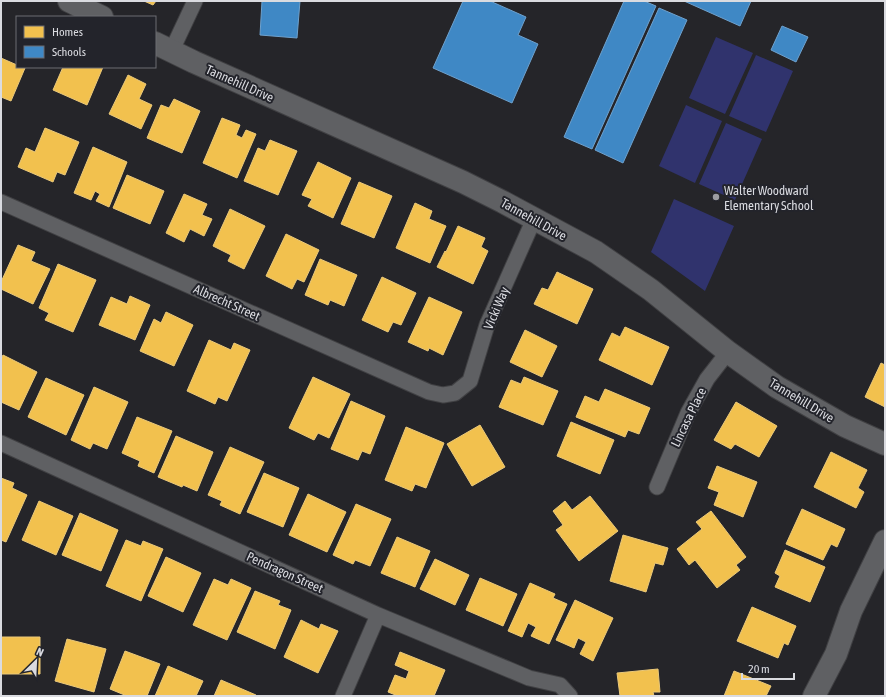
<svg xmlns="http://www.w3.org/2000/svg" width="886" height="697" viewBox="0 0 886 697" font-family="'Asap Condensed',sans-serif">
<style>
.green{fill:#30336d}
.homes{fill:#f2c14e;stroke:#ebc97a}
.schools{fill:#3f88c5;stroke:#6ea1cd}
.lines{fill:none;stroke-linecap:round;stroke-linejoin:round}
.street-casing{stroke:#404043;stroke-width:17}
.secondary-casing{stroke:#404043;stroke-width:24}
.street{stroke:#5f6063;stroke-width:15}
.secondary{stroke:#5f6063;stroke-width:22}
.poi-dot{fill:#9b9ba0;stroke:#23242b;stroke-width:1.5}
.labels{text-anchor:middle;stroke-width:4;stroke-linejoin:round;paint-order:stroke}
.street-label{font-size:13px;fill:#dadbe0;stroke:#23242b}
.poi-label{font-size:13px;fill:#dadbe0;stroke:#23242b;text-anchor:start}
</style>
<rect width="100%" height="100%" fill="#252529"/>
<path class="green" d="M 716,37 L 753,53 L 725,114 L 689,98 Z
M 756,55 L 793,71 L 766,132 L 729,116 Z
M 686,105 L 722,121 L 695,183 L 659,166 Z
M 726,123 L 762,139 L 735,200 L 699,184 Z
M 674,199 L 734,226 L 705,291 L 651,252 Z"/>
<path class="homes" d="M 144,1 L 156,1 L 153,5 Z
M 1,58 L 17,65 L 17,67 L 25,68 L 11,101 L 1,97 Z
M 63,67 L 103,67 L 87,105 L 53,90 Z
M 128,75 L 146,84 L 139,99 L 152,105 L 141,129 L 109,114 Z
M 174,99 L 200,111 L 182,153 L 147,138 L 161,105 L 169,108 Z
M 222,118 L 240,125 L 236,135 L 242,138 L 246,130 L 256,134 L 237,178 L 203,163 Z
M 45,128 L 79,142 L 65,175 L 57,172 L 53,182 L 18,167 L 26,148 L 35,152 Z
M 270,140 L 297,151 L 278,195 L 244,181 L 258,148 L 265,151 Z
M 93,147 L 127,162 L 109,207 L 96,201 L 100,194 L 95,191 L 91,200 L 74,193 Z
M 318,162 L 351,178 L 333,218 L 308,206 L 312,199 L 302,195 Z
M 127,175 L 164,191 L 150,224 L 113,208 Z
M 359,182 L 392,196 L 374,238 L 341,224 Z
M 184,194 L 207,204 L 202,215 L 212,219 L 204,236 L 190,229 L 184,242 L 166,233 Z
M 415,203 L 432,211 L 429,219 L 446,226 L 430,263 L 396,248 Z
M 230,209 L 265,226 L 244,269 L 228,261 L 231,255 L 213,246 Z
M 458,226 L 485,238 L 481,247 L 488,251 L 473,284 L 437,267 L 445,251 L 446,252 Z
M 286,234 L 319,250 L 304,282 L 297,279 L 292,289 L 266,276 Z
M 18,245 L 35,252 L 31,261 L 50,269 L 33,304 L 1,289 L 1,282 Z
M 320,259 L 357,275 L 344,306 L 330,300 L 328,305 L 305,295 Z
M 58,264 L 96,280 L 73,332 L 45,320 L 49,313 L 39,308 Z
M 557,272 L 593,289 L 577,324 L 534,304 L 542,288 L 548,290 Z
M 382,277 L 416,293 L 401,325 L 393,322 L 388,332 L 362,320 Z
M 130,296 L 150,305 L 135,340 L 99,325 L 111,297 L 127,304 Z
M 429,297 L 462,312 L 443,355 L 429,348 L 428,351 L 408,342 Z
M 166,312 L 193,325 L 174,366 L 140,351 L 154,319 L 161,323 Z
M 625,327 L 669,347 L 652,385 L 599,360 L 612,333 L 620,337 Z
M 525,330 L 557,346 L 542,377 L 510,362 Z
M 209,340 L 231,350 L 234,343 L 250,350 L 227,401 L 218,397 L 215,404 L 187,391 Z
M 3,355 L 37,372 L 19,410 L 1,402 L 1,359 Z
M 881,363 L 885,365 L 885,407 L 865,397 Z
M 313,377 L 350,394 L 329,438 L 318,433 L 314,440 L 289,428 Z
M 524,377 L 558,391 L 543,425 L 499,407 L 511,380 L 521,384 Z
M 46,378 L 84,395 L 66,435 L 28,417 Z
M 94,387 L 128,402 L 107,449 L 93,443 L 90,449 L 71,440 Z
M 605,389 L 650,408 L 639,434 L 628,430 L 625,437 L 576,417 L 585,396 L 599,402 Z
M 351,401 L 385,416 L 370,454 L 362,451 L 358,460 L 331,449 Z
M 736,402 L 777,426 L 759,457 L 735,444 L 731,449 L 714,440 Z
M 137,417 L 172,431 L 154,473 L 138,466 L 140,461 L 122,453 Z
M 571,422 L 614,440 L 600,474 L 557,456 Z
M 480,425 L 505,467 L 472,486 L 447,444 Z
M 406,427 L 444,443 L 426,488 L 415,484 L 412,491 L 385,480 Z
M 176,436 L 213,452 L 197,491 L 183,485 L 182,487 L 158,477 Z
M 230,447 L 264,462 L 240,514 L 220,505 L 222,501 L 208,495 Z
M 831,452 L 867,470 L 858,488 L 864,492 L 856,508 L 814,487 Z
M 717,466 L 757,482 L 743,517 L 714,505 L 719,492 L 708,488 Z
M 264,473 L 299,488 L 283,527 L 247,512 Z
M 1,478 L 14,483 L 12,488 L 27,495 L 6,542 L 1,540 Z
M 308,494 L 346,512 L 327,552 L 289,535 Z
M 590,496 L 618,531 L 579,561 L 556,530 L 563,525 L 553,511 L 565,501 L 572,510 Z
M 39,501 L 73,516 L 56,555 L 22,540 Z
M 356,504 L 391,519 L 370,566 L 355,560 L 353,564 L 333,555 Z
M 802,509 L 845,529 L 837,547 L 831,544 L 823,560 L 786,544 Z
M 711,511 L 746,557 L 736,565 L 740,570 L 717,588 L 695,560 L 689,565 L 677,549 L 702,529 L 696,522 Z
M 80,513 L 118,530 L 101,571 L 62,555 Z
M 623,535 L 668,548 L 663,565 L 655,563 L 646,592 L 610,581 Z
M 397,537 L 430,551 L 415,587 L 381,573 Z
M 126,540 L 141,546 L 143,541 L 163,549 L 141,601 L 106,586 Z
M 785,550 L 825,567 L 810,602 L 775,587 L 780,576 L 775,573 Z
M 166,557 L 201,573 L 183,612 L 148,596 Z
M 435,559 L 469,575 L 455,605 L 420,589 Z
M 480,578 L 517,594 L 503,626 L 466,610 Z
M 214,579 L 228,585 L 231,579 L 251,588 L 227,640 L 193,625 Z
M 530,583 L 555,594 L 553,598 L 567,604 L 549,644 L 531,636 L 536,627 L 528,623 L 522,637 L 508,631 Z
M 255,591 L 280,601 L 278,605 L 291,610 L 275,649 L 237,632 Z
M 575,600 L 613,618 L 593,661 L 580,654 L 586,642 L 578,638 L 574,648 L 556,640 Z
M 752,607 L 796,626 L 788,645 L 784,643 L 778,658 L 737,641 Z
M 301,620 L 319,629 L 321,624 L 338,631 L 318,673 L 284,657 Z
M 1,637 L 40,637 L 40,674 L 1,674 Z
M 67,639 L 106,649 L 94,692 L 55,681 Z
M 125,651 L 160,664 L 147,696 L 127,696 L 110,689 Z
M 400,652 L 445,670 L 434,696 L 398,696 L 388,692 L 395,675 L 406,679 L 409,671 L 395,665 Z
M 168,666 L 203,681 L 196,696 L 155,696 Z
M 658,669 L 660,692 L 653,692 L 654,696 L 620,696 L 617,673 Z
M 734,671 L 771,686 L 766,696 L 724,696 Z
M 221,680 L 256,695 L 255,696 L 214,696 Z"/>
<path class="schools" d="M 262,1 L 300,1 L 297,38 L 260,35 Z
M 463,1 L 490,1 L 526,17 L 518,35 L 538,44 L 512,103 L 433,68 Z
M 624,1 L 644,1 L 656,6 L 592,149 L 564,137 Z
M 684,1 L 751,1 L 740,26 Z
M 659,8 L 687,20 L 623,163 L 595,150 Z
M 782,26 L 808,37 L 796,62 L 771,50 Z"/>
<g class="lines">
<g class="street-casing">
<path id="street" d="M 171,52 L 195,1
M 1,202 L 429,392 L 443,395 L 455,393 L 470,381 L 487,325 L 534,219
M 1,443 L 378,615 L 529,678 L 560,685 L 570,696
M 657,487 L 688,413 L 707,379 L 728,352
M 343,696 L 378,615"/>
</g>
<g class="secondary-casing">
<path id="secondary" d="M 69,1 L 102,17
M 155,43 L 194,62 L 463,182 L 503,202 L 596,252 L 651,290 L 728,352 L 777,387 L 845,426 L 885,444
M 814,696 L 836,654 L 851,611 L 885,541"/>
</g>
<use href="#street" class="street"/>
<use href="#secondary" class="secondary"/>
</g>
<circle class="poi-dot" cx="716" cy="197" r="4"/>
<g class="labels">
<g class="street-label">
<text transform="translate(240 83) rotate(24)" y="5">Tannehill Drive</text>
<text transform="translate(534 219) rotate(29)" y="5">Tannehill Drive</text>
<text transform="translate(227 302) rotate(24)" y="5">Albrecht Street</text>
<text transform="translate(496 308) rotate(-67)" y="5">Vicki Way</text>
<text transform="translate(802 400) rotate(31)" y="5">Tannehill Drive</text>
<text transform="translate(688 417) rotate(-64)" y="5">Lincasa Place</text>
<text transform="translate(285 572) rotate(24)" y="5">Pendragon Street</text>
</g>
<g class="poi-label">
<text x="724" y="195">Walter Woodward<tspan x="724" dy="15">Elementary School</tspan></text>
</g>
</g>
<rect width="886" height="697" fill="none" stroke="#dadbe0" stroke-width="4"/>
<rect x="16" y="16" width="140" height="52" fill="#23242b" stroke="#6c6d73"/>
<rect x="24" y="26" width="20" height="12" fill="#f2c14e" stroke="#6c6d73"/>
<text x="52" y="36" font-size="12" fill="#dadbe0">Homes</text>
<rect x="24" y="46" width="20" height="12" fill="#3f88c5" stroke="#6c6d73"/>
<text x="52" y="56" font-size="12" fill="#dadbe0">Schools</text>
<g transform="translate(36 661) rotate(24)" stroke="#23242b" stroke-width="3" paint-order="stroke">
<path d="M0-3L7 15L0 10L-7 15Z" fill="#dadbe0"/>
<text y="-6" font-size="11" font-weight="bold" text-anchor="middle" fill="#dadbe0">N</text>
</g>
<path d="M742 673v6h52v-6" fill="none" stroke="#dadbe0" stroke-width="2"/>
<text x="748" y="673" font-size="12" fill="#dadbe0" stroke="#23242b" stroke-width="3" paint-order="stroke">20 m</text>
</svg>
